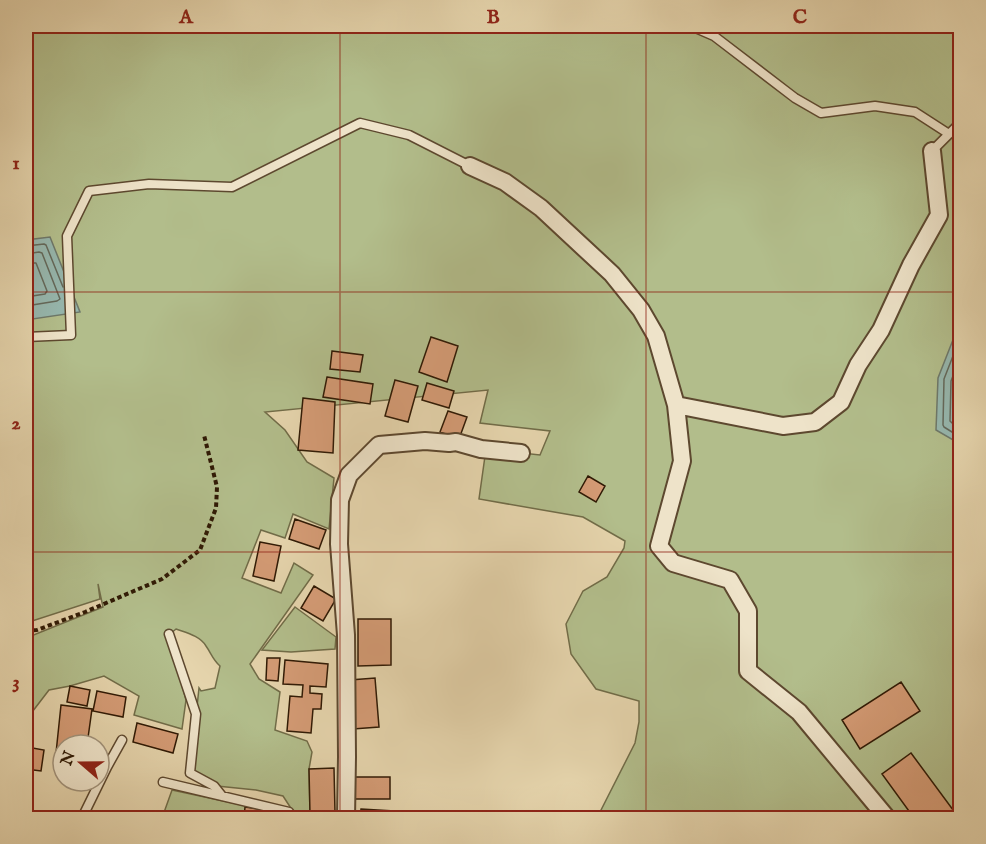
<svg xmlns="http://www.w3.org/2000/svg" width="986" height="844" viewBox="0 0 986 844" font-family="'IM FELL English',serif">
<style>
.green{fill:#b2bd8b;stroke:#716c48;stroke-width:1.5}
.water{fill:#96b7ae;stroke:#6d786a;stroke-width:1.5}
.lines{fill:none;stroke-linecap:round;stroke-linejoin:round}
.shore{stroke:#63685a;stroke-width:1.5}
.building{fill:#d49b75;stroke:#301a05;stroke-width:1.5}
.service-casing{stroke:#5d482f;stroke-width:11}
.minor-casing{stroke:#5d482f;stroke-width:20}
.path{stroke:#301a05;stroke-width:4;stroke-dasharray:4.5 3;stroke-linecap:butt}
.service{stroke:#eee3c9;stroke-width:8}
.minor{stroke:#eee3c9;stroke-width:16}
.grid{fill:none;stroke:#8f2418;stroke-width:1.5;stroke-opacity:0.55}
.neatline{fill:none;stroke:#8f2418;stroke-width:2}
.grid-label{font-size:20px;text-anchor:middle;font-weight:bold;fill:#8f2418}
</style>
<rect width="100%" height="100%" fill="#e5d4ac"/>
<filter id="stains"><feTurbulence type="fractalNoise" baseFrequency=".00333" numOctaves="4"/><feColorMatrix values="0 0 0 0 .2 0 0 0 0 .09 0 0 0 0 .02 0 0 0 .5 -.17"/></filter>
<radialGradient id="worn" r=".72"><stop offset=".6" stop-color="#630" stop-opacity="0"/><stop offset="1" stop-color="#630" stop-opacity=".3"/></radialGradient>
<path class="green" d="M 26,26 L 960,26 L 960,818 L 597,818 L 635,743 L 639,722 L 639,701 L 596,689 L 571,654 L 566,624 L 583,591 L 607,577 L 624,548 L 625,541 L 583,517 L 479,499 L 486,449 L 540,455 L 550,431 L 480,423 L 488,390 L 265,412 L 285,430 L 307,462 L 334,478 L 329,529 L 293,514 L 285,538 L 261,530 L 242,578 L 281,593 L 294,563 L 313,575 L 250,664 L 259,679 L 280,692 L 275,730 L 307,741 L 312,752 L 309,769 L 310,814 L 296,816 L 283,796 L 256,790 L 207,785 L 190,773 L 199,688 L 201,691 L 215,688 L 220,666 C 213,660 211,653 206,646 C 200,636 187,633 176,629 L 169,635 L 186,700 L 182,729 L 134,715 L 139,696 L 104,676 L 70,686 L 49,690 L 26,720 L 26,638 L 103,607 L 98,584 L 100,599 L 26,623 Z
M 295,607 L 336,637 L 335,649 L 291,652 L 262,650 Z
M 172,790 L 270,811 L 289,812 L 292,818 L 162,818 Z"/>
<path class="water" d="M 50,237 L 80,312 L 26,320 L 26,240 Z
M 960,322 L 960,444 L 936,430 L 938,378 Z"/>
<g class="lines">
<path class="shore" d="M 26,246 L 44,244 L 46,245 L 63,287
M 26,254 L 39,252 L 42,253 L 60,299 L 57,301 L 26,306
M 26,263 L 36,263 L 47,291 L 45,294 L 26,297
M 960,338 L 944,379 L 943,425 L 944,427 L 960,437
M 960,358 L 951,381 L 950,421 L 952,423 L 960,429"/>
</g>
<path class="building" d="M 431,337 L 458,346 L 447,382 L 419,372 Z
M 332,351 L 363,355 L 360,372 L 330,369 Z
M 327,377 L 373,384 L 370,404 L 323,397 Z
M 395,380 L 418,386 L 408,422 L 385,416 Z
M 427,383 L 454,391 L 449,408 L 422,400 Z
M 303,398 L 335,402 L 333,453 L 298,450 Z
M 448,411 L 467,417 L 459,439 L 440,432 Z
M 588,476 L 605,486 L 596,502 L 579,492 Z
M 295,519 L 326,530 L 319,549 L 289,539 Z
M 260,542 L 281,546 L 274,581 L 253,576 Z
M 314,586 L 336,599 L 323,621 L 301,608 Z
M 358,619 L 391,619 L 391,665 L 358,666 Z
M 267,658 L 280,658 L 278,681 L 266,680 Z
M 285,660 L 328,664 L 326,687 L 310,686 L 310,693 L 322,694 L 321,709 L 313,709 L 311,733 L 287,731 L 290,696 L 302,697 L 303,685 L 283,684 Z
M 375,678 L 379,727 L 353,729 L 350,680 Z
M 901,682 L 920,711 L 860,749 L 842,720 Z
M 70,686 L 90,690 L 87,706 L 67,702 Z
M 97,691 L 126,697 L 123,717 L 93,711 Z
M 61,705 L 92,709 L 87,745 L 63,745 L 63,754 L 56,753 Z
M 137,723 L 178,734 L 173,753 L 133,742 Z
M 27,747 L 44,750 L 41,771 L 26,769 Z
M 911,753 L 959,818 L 914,818 L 882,774 Z
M 334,768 L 335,813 L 310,814 L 309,769 Z
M 353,777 L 390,777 L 390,799 L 353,799 Z
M 245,807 L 281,812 L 280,818 L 244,818 Z
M 361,809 L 394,811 L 394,818 L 360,818 Z"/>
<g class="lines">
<g class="service-casing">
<path id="service" d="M 691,26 L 714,36 L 795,98 L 821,113 L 875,106 L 915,112 L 949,134
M 932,151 L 960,123
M 26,337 L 71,335 L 67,236 L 89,191 L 149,184 L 232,187 L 360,123 L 409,135 L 470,166
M 169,634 L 196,714 L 190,773 L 214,786 L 222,796
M 163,782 L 289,812 L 293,818
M 82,818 L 107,767 L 122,740"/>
</g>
<g class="minor-casing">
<path id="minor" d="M 470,166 L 505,182 L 541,208 L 612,274 L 641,310 L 656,336 L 676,405 L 682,461 L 659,546 L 673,563 L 730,580 L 748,611 L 748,671 L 799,712 L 887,818
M 676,405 L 783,426 L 815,422 L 841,402 L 858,365 L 881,330 L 911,265 L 939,215 L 932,151
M 346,818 L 347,757 L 346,635 L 339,544 L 340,500 L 349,475 L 379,445 L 425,441 L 449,443 L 456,442 L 481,449 L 521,453"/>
</g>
<path class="path" d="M 26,631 L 37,630 L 85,612 L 162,579 L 200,550 L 216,508 L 217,487 L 204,435"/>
<use href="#service" class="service"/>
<use href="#minor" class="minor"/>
</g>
<path class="grid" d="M 340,26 L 340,818M 646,26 L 646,818M 26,292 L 960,292M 26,552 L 960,552"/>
<rect width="986" height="844" fill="none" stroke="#e5d4ac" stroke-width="66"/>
<g transform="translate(81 763) rotate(290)"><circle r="28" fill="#eee3c9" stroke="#a2937b" stroke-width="1.5"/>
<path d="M0-4.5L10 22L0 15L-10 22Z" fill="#8f2418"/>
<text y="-9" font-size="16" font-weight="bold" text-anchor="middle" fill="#301a05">N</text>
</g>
<rect x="33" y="33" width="920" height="778" class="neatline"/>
<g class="grid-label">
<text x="186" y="23">A</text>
<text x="493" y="23">B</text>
<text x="800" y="23">C</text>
<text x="16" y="169">1</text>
<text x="16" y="429">2</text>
<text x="16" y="688">3</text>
</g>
<rect width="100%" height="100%" filter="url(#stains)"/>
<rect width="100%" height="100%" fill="url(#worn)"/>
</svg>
